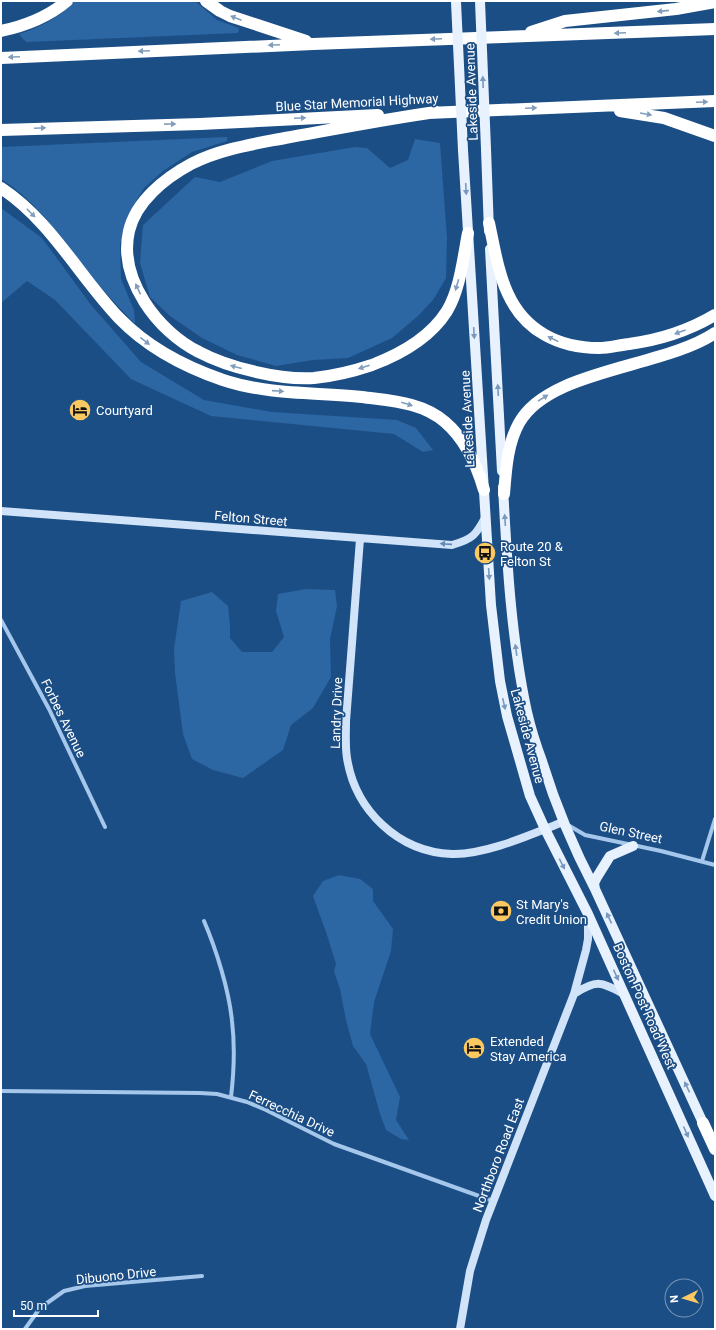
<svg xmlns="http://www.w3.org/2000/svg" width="716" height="1330" viewBox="0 0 716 1330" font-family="Roboto,sans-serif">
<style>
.green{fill:#2c66a3}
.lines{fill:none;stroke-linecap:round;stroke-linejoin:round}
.street{stroke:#a4c7eb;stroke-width:4}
.secondary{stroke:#d0e3f8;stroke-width:8}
.primary{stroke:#e8f2ff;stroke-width:10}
.highway{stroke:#fff;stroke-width:12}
.primary-bridge{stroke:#e8f2ff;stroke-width:10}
.oneway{fill:#829ebc}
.oneway2{fill:#7898bc}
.oneway3{fill:#648ab4}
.labels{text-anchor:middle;stroke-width:3.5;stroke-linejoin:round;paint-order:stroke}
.street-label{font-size:13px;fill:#fff;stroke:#1c4e86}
.poi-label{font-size:13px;fill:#fff;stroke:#1c4e86;text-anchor:start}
</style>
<rect width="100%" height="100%" fill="#1c4e86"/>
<path class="green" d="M 75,1 L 195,1 L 217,20 L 239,28 L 238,33 L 27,42 L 24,40 L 19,34 C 39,28 61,16 75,1 Z
M 227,137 L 227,141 L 192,152 L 163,171 L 144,188 L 127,217 L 120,244 L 121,279 L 134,310 L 135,324 C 113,302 92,278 73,253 C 50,224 33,199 1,179 L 1,147 Z
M 415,139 L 440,143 L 447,238 L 446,278 L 433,300 L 418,316 L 392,338 L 348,358 L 313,360 L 276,366 L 237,355 L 202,338 L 170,316 L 150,297 L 140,263 L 143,225 L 195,177 L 220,182 L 272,161 L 355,147 L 367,148 L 390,168 L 408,160 Z
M 1,208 L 42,238 L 91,305 L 141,362 L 204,400 L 272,412 L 397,420 L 416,428 L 433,450 L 423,452 L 394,434 L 211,416 L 131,379 L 55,300 L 27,281 L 1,303 Z
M 306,589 L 335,590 L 337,606 L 330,639 L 331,677 L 313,708 L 291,725 L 283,750 L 243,778 L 213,770 L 192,759 L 183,734 L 175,673 L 174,649 L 181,601 L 212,592 L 228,606 L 230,625 L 230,638 L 242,652 L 272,652 L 284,637 L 276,611 L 278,594 Z
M 339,875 L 360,879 L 373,889 L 373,901 L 393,929 L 391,951 L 374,1002 L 370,1034 L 400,1097 L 396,1120 L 409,1140 L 401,1139 L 386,1130 L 380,1114 L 366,1064 L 353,1046 L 346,1020 L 340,989 L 334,971 L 336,964 L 327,935 L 313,896 L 323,881 Z"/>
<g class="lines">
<path class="street" d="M 1,620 L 49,709 L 105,827
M 568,825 L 585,835 L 661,851 L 715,865
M 702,861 L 715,819
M 204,921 C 216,949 229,990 232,1021 C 235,1046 234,1072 231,1097
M 1,1091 L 200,1093 L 217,1094 L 247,1102 L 266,1110 L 334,1144 L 493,1201
M 25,1329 L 40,1308 L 64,1291 L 85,1286 L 202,1276"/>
<path class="secondary" d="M 1,511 L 452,545 C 473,539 476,535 486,516
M 360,539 L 346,721 C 346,733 345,746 347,758 C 355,810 398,852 452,854 C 486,855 532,834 563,822
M 574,994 C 597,979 601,982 624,994
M 460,1329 L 470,1271 L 486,1220 L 574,994 L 586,950 L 588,939 L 588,915"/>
<path class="primary" d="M 486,149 L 489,231
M 463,150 L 491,605 L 500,681 L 507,716 L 530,796 L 545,829 L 588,914 L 715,1196
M 490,249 L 502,471
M 503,487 C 507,562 511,638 527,712 C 531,729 536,745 542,761 C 556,807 573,847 595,889 L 703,1123
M 595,889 L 594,883 L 597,877 L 610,856 L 633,846"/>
<path class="highway" d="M 206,1 L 220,11 L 230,16 L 306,41
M 1,31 C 25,26 48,17 67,1
M 531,32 L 565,21 L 676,9 L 715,2
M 1,58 L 313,44 L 715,29
M 620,111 L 664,118 L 715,136
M 436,112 C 386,119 335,129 285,138 C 254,144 220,149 191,164 C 165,178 136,201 129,231 C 118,279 158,332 199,352 C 229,368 280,380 314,378 C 334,376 354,371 372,365 C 401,354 430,338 447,311 C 460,289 463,259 468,233
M 428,113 L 715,101
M 1,130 L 200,124 L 378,115
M 1,188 C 51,221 79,276 119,318 C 147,347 185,367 223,380 C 268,395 316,392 362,397 C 391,401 422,402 445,422 C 465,439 477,466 484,490
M 489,223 C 494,246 498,273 508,294 C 525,331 559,348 599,348 C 609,348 619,345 629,344 C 660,340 688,331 715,315
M 504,494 C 506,470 507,445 519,423 C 549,369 663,368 715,333
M 703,1123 L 715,1149"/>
<path class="primary-bridge" d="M 480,1 L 486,149
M 456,2 L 463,150"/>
</g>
<defs><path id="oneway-solid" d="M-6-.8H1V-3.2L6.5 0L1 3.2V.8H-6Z"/></defs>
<g class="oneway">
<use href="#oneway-solid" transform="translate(663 11) rotate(174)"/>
<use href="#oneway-solid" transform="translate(236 18) rotate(-159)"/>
<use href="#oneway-solid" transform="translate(620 33) rotate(178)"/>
<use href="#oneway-solid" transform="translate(436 39) rotate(178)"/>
<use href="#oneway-solid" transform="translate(274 45) rotate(177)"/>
<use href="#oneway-solid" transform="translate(144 51) rotate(177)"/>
<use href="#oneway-solid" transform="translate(14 57) rotate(178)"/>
<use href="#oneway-solid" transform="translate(702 102) rotate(-2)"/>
<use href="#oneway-solid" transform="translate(531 108) rotate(-2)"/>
<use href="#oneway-solid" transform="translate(646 114) rotate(10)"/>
<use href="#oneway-solid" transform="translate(300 118) rotate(-3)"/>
<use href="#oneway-solid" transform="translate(170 124) rotate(-1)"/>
<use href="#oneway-solid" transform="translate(40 128) rotate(-2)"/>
<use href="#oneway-solid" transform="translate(31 213) rotate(45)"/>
<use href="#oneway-solid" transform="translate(457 285) rotate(106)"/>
<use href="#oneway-solid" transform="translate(138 289) rotate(-115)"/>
<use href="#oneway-solid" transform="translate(680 332) rotate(160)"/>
<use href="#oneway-solid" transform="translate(553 339) rotate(-154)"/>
<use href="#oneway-solid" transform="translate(145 341) rotate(38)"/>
<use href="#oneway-solid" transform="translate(236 367) rotate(-165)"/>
<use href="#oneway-solid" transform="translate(364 367) rotate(163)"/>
<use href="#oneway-solid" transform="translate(278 391) rotate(4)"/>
<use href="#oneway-solid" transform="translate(543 398) rotate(-32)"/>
<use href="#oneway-solid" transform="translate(407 404) rotate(17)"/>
</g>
<g class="oneway2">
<use href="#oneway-solid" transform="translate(483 82) rotate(-92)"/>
<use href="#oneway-solid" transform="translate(466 189) rotate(87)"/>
<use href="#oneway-solid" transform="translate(474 333) rotate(87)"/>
<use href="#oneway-solid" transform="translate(498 390) rotate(-93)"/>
<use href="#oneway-solid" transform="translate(505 520) rotate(-94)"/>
<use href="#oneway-solid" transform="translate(489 574) rotate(86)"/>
<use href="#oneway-solid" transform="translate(516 650) rotate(-98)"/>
<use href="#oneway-solid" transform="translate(504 704) rotate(77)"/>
<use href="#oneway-solid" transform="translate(562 864) rotate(63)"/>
<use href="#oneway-solid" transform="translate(609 918) rotate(-115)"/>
<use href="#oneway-solid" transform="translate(616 975) rotate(65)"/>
<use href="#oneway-solid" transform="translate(687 1087) rotate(-115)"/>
<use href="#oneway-solid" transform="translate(686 1132) rotate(66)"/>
</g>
<use class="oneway3" href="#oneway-solid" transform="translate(446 544) rotate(-176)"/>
<defs>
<g id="hotel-disc" transform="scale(1.15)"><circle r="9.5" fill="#fcc961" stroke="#1c4e86"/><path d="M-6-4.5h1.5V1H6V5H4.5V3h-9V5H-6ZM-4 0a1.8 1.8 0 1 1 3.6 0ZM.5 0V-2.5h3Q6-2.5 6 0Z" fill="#111"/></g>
<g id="bus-disc" transform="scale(1.15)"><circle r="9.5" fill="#fcc961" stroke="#1c4e86"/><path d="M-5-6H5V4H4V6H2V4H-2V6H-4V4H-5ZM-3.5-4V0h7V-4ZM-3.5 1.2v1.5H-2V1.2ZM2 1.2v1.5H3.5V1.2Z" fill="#111"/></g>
<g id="bank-disc" transform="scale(1.15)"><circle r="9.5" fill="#fcc961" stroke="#1c4e86"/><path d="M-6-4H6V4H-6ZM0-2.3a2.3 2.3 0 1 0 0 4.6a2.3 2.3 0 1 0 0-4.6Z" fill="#111"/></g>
</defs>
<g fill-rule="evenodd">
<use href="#hotel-disc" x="80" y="410"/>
<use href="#bus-disc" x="485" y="553"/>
<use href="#bank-disc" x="501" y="911"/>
<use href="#hotel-disc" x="474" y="1048"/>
</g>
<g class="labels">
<g class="street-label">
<text transform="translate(471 92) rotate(-92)" y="5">Lakeside Avenue</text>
<text transform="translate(357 102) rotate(-3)" y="5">Blue Star Memorial Highway</text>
<text transform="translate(467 419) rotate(-93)" y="5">Lakeside Avenue</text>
<text transform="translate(251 518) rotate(5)" y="5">Felton Street</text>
<text transform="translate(336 713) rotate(-88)" y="5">Landry Drive</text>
<text transform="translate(64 718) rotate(64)" y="5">Forbes Avenue</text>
<text transform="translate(528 736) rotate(75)" y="5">Lakeside Avenue</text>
<text transform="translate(631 832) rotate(12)" y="5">Glen Street</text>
<text transform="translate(645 1006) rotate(66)" y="5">Boston Post Road West</text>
<text transform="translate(292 1113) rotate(25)" y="5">Ferrecchia Drive</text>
<text transform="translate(498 1155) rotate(-69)" y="5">Northboro Road East</text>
<text transform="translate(116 1275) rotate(-6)" y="5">Dibuono Drive</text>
</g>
<g class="poi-label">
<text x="96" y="415">Courtyard</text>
<text x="500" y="551">Route 20 &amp;<tspan x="500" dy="15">Felton St</tspan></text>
<text x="516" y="909">St Mary's<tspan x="516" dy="15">Credit Union</tspan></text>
<text x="490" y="1046">Extended<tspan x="490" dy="15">Stay America</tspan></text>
</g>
</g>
<rect width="716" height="1330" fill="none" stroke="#ffffff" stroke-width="4"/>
<g transform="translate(684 1298) rotate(265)"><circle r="19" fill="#1c4e86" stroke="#7795b6"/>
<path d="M0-3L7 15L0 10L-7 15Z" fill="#fcc961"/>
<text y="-6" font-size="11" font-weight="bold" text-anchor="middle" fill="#ffffff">N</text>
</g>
<path d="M14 1310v6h84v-6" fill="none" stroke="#ffffff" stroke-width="2"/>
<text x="20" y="1310" font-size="12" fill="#ffffff" stroke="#1c4e86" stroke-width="3" paint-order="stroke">50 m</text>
</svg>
